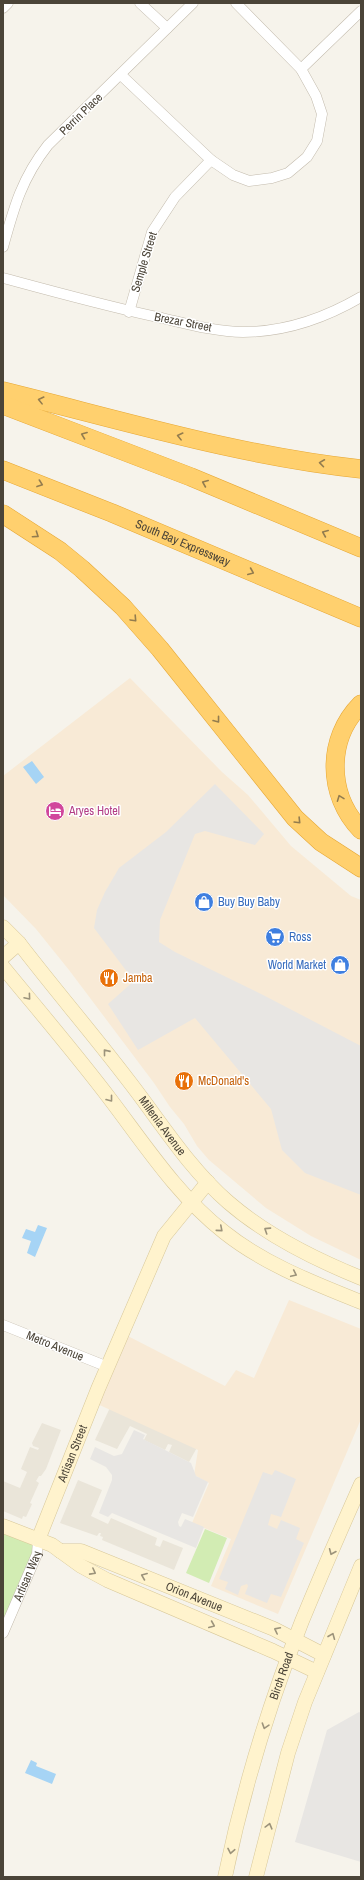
<svg xmlns="http://www.w3.org/2000/svg" width="364" height="1880" viewBox="0 0 364 1880" font-family="'Archivo Narrow',sans-serif">
<style>
.residential{fill:#eae5d9}
.commercial{fill:#f8ead6}
.green{fill:#d2ecb3}
.parking{fill:#e8e6e3}
.water{fill:#a6d4f5}
.lines{fill:none;stroke-linecap:round;stroke-linejoin:round}
.street-casing{stroke:#c3bbad;stroke-width:11}
.secondary-casing{stroke:#d8c899;stroke-width:15}
.highway-casing{stroke:#e6a735;stroke-width:19}
.street{stroke:#fff;stroke-width:10}
.secondary{stroke:#fff3cd;stroke-width:14}
.highway{stroke:#ffd06e;stroke-width:18}
.oneway{stroke:#937c4e}
.oneway2{stroke:#9c937b}
.labels{text-anchor:middle;stroke-width:3;stroke-linejoin:round;paint-order:stroke}
.street-label{font-size:12px;fill:#4b4438;stroke:#fff}
.hotel-label{font-size:12px;fill:#b23c85;stroke:#fff;text-anchor:start}
.shop-label{font-size:12px;fill:#366cbe;stroke:#fff;text-anchor:start}
.food-label{font-size:12px;fill:#c56008;stroke:#fff;text-anchor:start}
</style>
<rect width="100%" height="100%" fill="#f6f3eb"/>
<path class="residential" d="M 114,1399 L 200,1442 L 189,1462 L 169,1452 L 172,1445 L 168,1444 L 165,1450 L 144,1440 L 147,1434 L 130,1426 L 117,1449 L 95,1440 Z
M 42,1423 L 61,1430 L 46,1469 L 41,1476 L 39,1476 L 36,1481 L 39,1483 L 30,1503 L 32,1504 L 26,1517 L 23,1516 L 22,1519 L 3,1511 L 3,1481 L 20,1488 L 27,1472 L 21,1469 L 30,1447 L 38,1450 L 39,1448 L 33,1446 L 32,1443 Z
M 78,1480 L 102,1490 L 91,1516 L 108,1524 L 111,1518 L 157,1538 L 155,1545 L 160,1547 L 163,1540 L 183,1548 L 174,1570 L 102,1540 L 103,1537 L 100,1536 L 101,1533 L 99,1533 L 97,1536 L 60,1523 Z"/>
<path class="commercial" d="M 130,678 L 222,772 L 248,795 L 291,846 L 351,896 L 361,900 L 361,1260 L 311,1236 L 266,1208 L 209,1160 L 197,1146 L 184,1124 L 170,1107 L 154,1083 L 69,970 L 36,929 L 3,895 L 3,776 Z
M 289,1300 L 361,1329 L 361,1419 L 278,1614 L 211,1586 L 231,1539 L 192,1523 L 209,1483 L 194,1475 L 198,1450 L 93,1402 L 122,1333 L 225,1386 L 236,1370 L 254,1378 Z"/>
<path class="green" d="M 3,1526 L 38,1540 L 3,1621 Z
M 205,1529 L 227,1538 L 209,1583 L 186,1573 Z"/>
<path class="parking" d="M 215,784 L 264,834 L 255,845 L 205,831 L 195,834 L 160,920 L 159,942 L 175,952 L 265,996 L 361,1046 L 361,1195 L 305,1173 L 282,1150 L 271,1109 L 195,1018 L 138,1050 L 108,1004 L 134,981 L 94,928 L 97,910 L 105,892 L 119,868 L 166,832 Z
M 134,1430 L 145,1435 L 143,1439 L 191,1463 L 196,1476 L 208,1482 L 193,1517 L 182,1513 L 178,1522 L 179,1526 L 181,1527 L 185,1519 L 204,1527 L 196,1548 L 112,1513 L 108,1517 L 99,1513 L 112,1480 L 112,1475 L 106,1467 L 90,1459 L 95,1447 L 114,1456 L 122,1454 Z
M 275,1470 L 296,1479 L 281,1517 L 271,1514 L 268,1525 L 277,1529 L 281,1520 L 300,1528 L 296,1539 L 304,1543 L 281,1597 L 271,1594 L 267,1603 L 245,1594 L 248,1586 L 247,1584 L 241,1586 L 238,1595 L 225,1589 L 228,1582 L 219,1579 L 263,1472 L 272,1475 Z
M 359,1712 L 361,1713 L 361,1862 L 295,1842 L 327,1730 Z"/>
<path class="water" d="M 32,761 L 44,777 L 36,784 L 23,767 Z
M 38,1225 L 47,1228 L 35,1257 L 27,1253 L 31,1241 L 22,1238 L 26,1229 L 35,1232 Z
M 31,1760 L 37,1763 L 36,1766 L 56,1774 L 52,1784 L 25,1773 Z"/>
<g class="lines">
<g class="street-casing">
<g id="street">
<path d="M 140,3 L 167,28"/>
<path d="M 3,8 L 8,3"/>
<path d="M 301,69 L 361,11"/>
<path d="M 121,75 L 211,160 L 233,175 L 249,181 L 272,178 L 288,173 L 307,157 L 317,141 L 322,114 L 316,96 L 301,69 L 236,3"/>
<path d="M 3,247 C 14,207 22,178 48,145 L 193,3"/>
<path d="M 3,278 C 56,292 109,307 162,318 C 188,324 217,332 243,332 C 286,332 325,318 361,297"/>
<path d="M 129,312 L 152,232 L 175,197 L 211,160"/>
<path d="M 3,1325 L 108,1367"/>
<path id="s1" d="M 3,1633 L 37,1554 L 38,1540"/>
</g>
</g>
<g class="secondary-casing">
<g id="secondary">
<path id="s2" d="M 3,927 L 19,943 C 55,990 93,1034 128,1080 C 160,1121 188,1167 228,1202 C 266,1235 314,1259 361,1278"/>
<path d="M 3,957 L 19,943"/>
<path d="M 3,967 C 39,1011 76,1054 110,1099 C 145,1145 178,1196 224,1232 C 264,1264 314,1283 361,1302"/>
<path d="M 3,1526 L 52,1545 L 81,1566 L 107,1580 L 273,1651 L 317,1672"/>
<path id="s3" d="M 38,1540 L 98,1389 L 164,1236 L 208,1182"/>
<path id="s4" d="M 60,1551 L 81,1551 L 274,1629 L 324,1655"/>
<path id="s5" d="M 225,1877 C 243,1790 269,1704 302,1621 C 321,1575 341,1529 361,1484"/>
<path d="M 256,1877 L 288,1753 L 305,1702 L 361,1566"/>
</g>
</g>
<g class="highway-casing">
<g id="highway">
<path d="M 3,391 C 121,420 239,456 361,469"/>
<path d="M 3,405 L 191,477 L 361,548"/>
<path id="s6" d="M 3,470 L 112,513 L 361,618"/>
<path d="M 3,514 L 60,551 L 82,569 L 123,607 L 160,649 L 295,818 L 321,842 L 361,868"/>
<path d="M 361,704 C 326,739 327,795 361,830"/>
</g>
</g>
<use href="#street" class="street"/>
<use href="#secondary" class="secondary"/>
<use href="#highway" class="highway"/>
</g>
<defs><path id="oneway-chevron" d="M-2-3.5L2.5 0L-2 3.5" fill="none" stroke-width="1.6" stroke-linecap="round" stroke-linejoin="round"/></defs>
<g class="oneway">
<use href="#oneway-chevron" transform="translate(41 400) rotate(-166)"/>
<use href="#oneway-chevron" transform="translate(84 435) rotate(-159)"/>
<use href="#oneway-chevron" transform="translate(180 436) rotate(-166)"/>
<use href="#oneway-chevron" transform="translate(322 463) rotate(-172)"/>
<use href="#oneway-chevron" transform="translate(205 483) rotate(-157)"/>
<use href="#oneway-chevron" transform="translate(40 484) rotate(20)"/>
<use href="#oneway-chevron" transform="translate(325 533) rotate(-157)"/>
<use href="#oneway-chevron" transform="translate(36 535) rotate(34)"/>
<use href="#oneway-chevron" transform="translate(251 572) rotate(23)"/>
<use href="#oneway-chevron" transform="translate(134 619) rotate(47)"/>
<use href="#oneway-chevron" transform="translate(217 720) rotate(52)"/>
<use href="#oneway-chevron" transform="translate(340 798) rotate(-111)"/>
<use href="#oneway-chevron" transform="translate(298 821) rotate(46)"/>
</g>
<g class="oneway2">
<use href="#oneway-chevron" transform="translate(28 997) rotate(50)"/>
<use href="#oneway-chevron" transform="translate(106 1052) rotate(-129)"/>
<use href="#oneway-chevron" transform="translate(110 1099) rotate(52)"/>
<use href="#oneway-chevron" transform="translate(220 1229) rotate(41)"/>
<use href="#oneway-chevron" transform="translate(267 1230) rotate(-147)"/>
<use href="#oneway-chevron" transform="translate(294 1274) rotate(25)"/>
<use href="#oneway-chevron" transform="translate(332 1552) rotate(113)"/>
<use href="#oneway-chevron" transform="translate(93 1572) rotate(28)"/>
<use href="#oneway-chevron" transform="translate(144 1576) rotate(-158)"/>
<use href="#oneway-chevron" transform="translate(212 1625) rotate(23)"/>
<use href="#oneway-chevron" transform="translate(277 1630) rotate(-153)"/>
<use href="#oneway-chevron" transform="translate(332 1636) rotate(-68)"/>
<use href="#oneway-chevron" transform="translate(265 1726) rotate(108)"/>
<use href="#oneway-chevron" transform="translate(269 1826) rotate(-75)"/>
<use href="#oneway-chevron" transform="translate(231 1851) rotate(101)"/>
</g>
<defs>
<g id="hotel-disc" transform="scale(1)"><circle r="9.5" fill="#d1479c" stroke="#fff"/><path d="M-6-4.5h1.5V1H6V5H4.5V3h-9V5H-6ZM-4 0a1.8 1.8 0 1 1 3.6 0ZM.5 0V-2.5h3Q6-2.5 6 0Z" fill="#fff"/></g>
<g id="shop-disc" transform="scale(1)"><circle r="9.5" fill="#3f7fe0" stroke="#fff"/><path d="M-5-2.5h2.3a2.7 3.5 0 0 1 5.4 0H5L5.5 6h-11ZM-1.5-2.5h3a1.5 2.3 0 0 0-3 0Z" fill="#fff"/></g>
<g id="supermarket-disc" transform="scale(1)"><circle r="9.5" fill="#3f7fe0" stroke="#fff"/><path d="M-6-5.5h2.5l.6 2H6L4.5 2H-2.5L-4.4-4H-6ZM-1.5 3.2a1.3 1.3 0 1 0 .1 0ZM3 3.2a1.3 1.3 0 1 0 .1 0Z" fill="#fff"/></g>
<g id="restaurant-disc" transform="scale(1)"><circle r="9.5" fill="#e8710a" stroke="#fff"/><path d="M-5-6h1v4h1v-4h1v4h1v-4h1v5L-1.5 .5V6h-2V.5L-5-1ZM5-6V6H3V1.5H1.5Q1.5-4 5-6Z" fill="#fff"/></g>
</defs>
<g fill-rule="evenodd">
<use href="#hotel-disc" x="55" y="811"/>
<use href="#shop-disc" x="204" y="902"/>
<use href="#supermarket-disc" x="275" y="937"/>
<use href="#shop-disc" x="340" y="965"/>
<use href="#restaurant-disc" x="109" y="978"/>
<use href="#restaurant-disc" x="184" y="1081"/>
</g>
<g class="labels">
<g class="street-label">
<text transform="translate(81 114) rotate(-44)" y="4">Perrin Place</text>
<text transform="translate(144 262) rotate(-73)" y="4">Semple Street</text>
<text transform="translate(183 322) rotate(11)" y="4">Brezar Street</text>
<text dy="4" stroke="none"><textPath href="#s6" startOffset="194">South Bay Expressway</textPath></text>
<text dy="4" stroke="none"><textPath href="#s2" startOffset="255">Millenia Avenue</textPath></text>
<text transform="translate(55 1346) rotate(22)" y="4">Metro Avenue</text>
<text dy="4" stroke="none"><textPath href="#s3" startOffset="93">Artisan Street</textPath></text>
<text dy="4" stroke="none"><textPath href="#s1" startOffset="62">Artisan Way</textPath></text>
<text dy="4" stroke="none"><textPath href="#s4" startOffset="143">Orion Avenue</textPath></text>
<text dy="4" stroke="none"><textPath href="#s5" startOffset="209">Birch Road</textPath></text>
</g>
<g class="hotel-label">
<text x="69" y="815">Aryes Hotel</text>
</g>
<g class="shop-label">
<text x="218" y="906">Buy Buy Baby</text>
<text x="289" y="941">Ross</text>
<text x="326" y="969" text-anchor="end">World Market</text>
</g>
<g class="food-label">
<text x="123" y="982">Jamba</text>
<text x="198" y="1085">McDonald's</text>
</g>
</g>
<rect width="364" height="1880" fill="none" stroke="#4b4438" stroke-width="8"/>
</svg>
